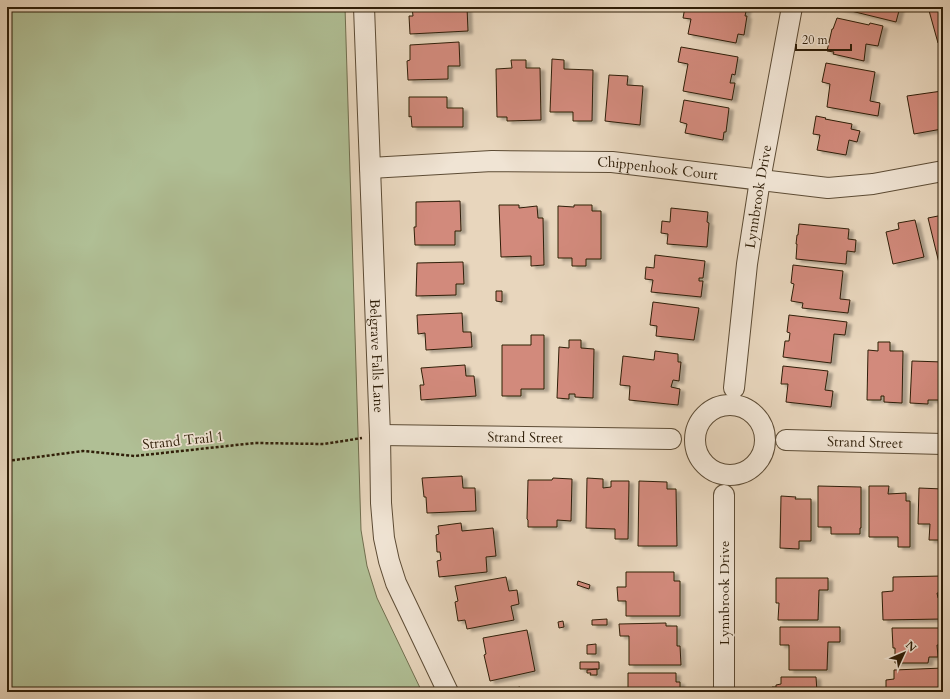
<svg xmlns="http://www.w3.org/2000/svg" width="950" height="699" viewBox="0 0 950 699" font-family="Cardo,serif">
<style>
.green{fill:#b0bf95;stroke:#706e4e}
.building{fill:#d28a7b;stroke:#2f1e08;filter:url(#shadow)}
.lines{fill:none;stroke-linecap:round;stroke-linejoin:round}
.street-casing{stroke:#5d4c35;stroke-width:22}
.path{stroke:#2f1e08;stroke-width:2.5;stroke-dasharray:3 2;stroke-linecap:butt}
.street{stroke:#f0e4d4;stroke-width:20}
.labels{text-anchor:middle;stroke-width:3.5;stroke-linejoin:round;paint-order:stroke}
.street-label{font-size:14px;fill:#2f1e08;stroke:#f0e4d4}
</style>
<defs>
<filter id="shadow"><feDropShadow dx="4.5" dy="2.5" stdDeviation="1" flood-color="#0004"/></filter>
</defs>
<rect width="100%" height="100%" fill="#e8d6bd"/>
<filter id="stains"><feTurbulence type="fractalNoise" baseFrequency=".005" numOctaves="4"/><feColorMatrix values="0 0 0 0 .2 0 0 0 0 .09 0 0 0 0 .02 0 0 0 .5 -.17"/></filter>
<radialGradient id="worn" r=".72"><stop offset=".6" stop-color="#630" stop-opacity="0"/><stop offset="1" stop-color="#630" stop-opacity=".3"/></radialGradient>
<path class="green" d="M 7,7 L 345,7 L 361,530 L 367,566 L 377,598 L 422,692 L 7,692 Z"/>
<path class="building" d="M 408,7 L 467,7 L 468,31 L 410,34 L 409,16 L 413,16 L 412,7 Z
M 685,7 L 747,7 L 745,16 L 747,16 L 744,35 L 738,34 L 736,43 L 688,34 L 691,19 L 683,18 Z
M 839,7 L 900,7 L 896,22 L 839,8 Z
M 928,7 L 943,7 L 943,42 L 938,43 Z
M 837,18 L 869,25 L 870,23 L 883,26 L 878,46 L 866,44 L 864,61 L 833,54 L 834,52 L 827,51 L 832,29 L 833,29 Z
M 459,42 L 460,66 L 448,66 L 448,79 L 408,80 L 407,61 L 410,60 L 410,45 Z
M 681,47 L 738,57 L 735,75 L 732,74 L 730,83 L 735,83 L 732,100 L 683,91 L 688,64 L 678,62 Z
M 552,59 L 564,60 L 564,69 L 593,70 L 592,121 L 573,121 L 573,112 L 550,112 Z
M 511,60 L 526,60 L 526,68 L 540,68 L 541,120 L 507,121 L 507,117 L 497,117 L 496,69 L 512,68 Z
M 826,63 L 875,72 L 870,101 L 880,103 L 878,116 L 827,107 L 830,84 L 822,82 Z
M 609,75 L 628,76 L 627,85 L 643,86 L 640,125 L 605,121 Z
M 942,91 L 943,127 L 941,127 L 942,129 L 914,134 L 907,96 Z
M 409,97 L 447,97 L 447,108 L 463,108 L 463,127 L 412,127 L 411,116 L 409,117 Z
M 684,100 L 729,108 L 726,132 L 724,132 L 723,140 L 685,133 L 687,124 L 680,122 Z
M 816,116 L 826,118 L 825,119 L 852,124 L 851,129 L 860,131 L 857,142 L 849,140 L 846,155 L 817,150 L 820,135 L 813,134 Z
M 460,201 L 461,231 L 455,231 L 455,245 L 415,245 L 414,227 L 416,227 L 416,202 Z
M 499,205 L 519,205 L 519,208 L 537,206 L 538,218 L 543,218 L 544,265 L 531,266 L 531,256 L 501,257 Z
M 574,205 L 592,205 L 592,211 L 601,211 L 601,259 L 586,259 L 586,266 L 572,266 L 572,258 L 558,258 L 558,206 L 574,207 Z
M 671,208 L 708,212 L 707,222 L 709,223 L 707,247 L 667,244 L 668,234 L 661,233 L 662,221 L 670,222 Z
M 943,215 L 943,262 L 939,263 L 928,218 Z
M 915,220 L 924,257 L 893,264 L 886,232 L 899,229 L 898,223 Z
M 799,224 L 849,229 L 848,239 L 856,240 L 855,252 L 847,251 L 846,264 L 796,259 L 797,244 L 796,244 L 797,235 L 798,235 Z
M 655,255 L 705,261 L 703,278 L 699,278 L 699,281 L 703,281 L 701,297 L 651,292 L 653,280 L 645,279 L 646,267 L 654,268 Z
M 463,262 L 464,284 L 456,284 L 456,295 L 416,296 L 417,263 Z
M 793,265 L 843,271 L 840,299 L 850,300 L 848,313 L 802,308 L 803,303 L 791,301 L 794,284 L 791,283 Z
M 496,291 L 502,291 L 502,302 L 496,301 Z
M 653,302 L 699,308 L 694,340 L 656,336 L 657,326 L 650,325 Z
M 462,313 L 463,332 L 471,332 L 472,347 L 426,350 L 425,333 L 418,334 L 417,315 Z
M 789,315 L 847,322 L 845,335 L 834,334 L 831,363 L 783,357 L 785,341 L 789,341 L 790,333 L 787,332 Z
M 531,335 L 544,335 L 544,389 L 521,389 L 521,396 L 502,396 L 502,345 L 531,345 Z
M 569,340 L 581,340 L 581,348 L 594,349 L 593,398 L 575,397 L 575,394 L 569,394 L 569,399 L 557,398 L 559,347 L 569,348 Z
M 878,342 L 890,342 L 890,351 L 903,351 L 902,403 L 884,402 L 884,396 L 881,396 L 881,400 L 867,400 L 868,350 L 878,351 Z
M 655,351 L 678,354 L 678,362 L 681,362 L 679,381 L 673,380 L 671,387 L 680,389 L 678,405 L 629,400 L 630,386 L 620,385 L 623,356 L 654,360 Z
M 912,361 L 943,362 L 942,391 L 939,391 L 939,400 L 928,400 L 928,404 L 910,403 Z
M 465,365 L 466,376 L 474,376 L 476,396 L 421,400 L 420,385 L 424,385 L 421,368 Z
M 783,366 L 828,371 L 825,390 L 833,391 L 831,407 L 786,402 L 788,384 L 781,384 Z
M 462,476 L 463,488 L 475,488 L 476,511 L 427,513 L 426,497 L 424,497 L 422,478 Z
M 553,478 L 572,479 L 571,521 L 557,520 L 557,527 L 528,527 L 528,520 L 527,519 L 528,480 L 552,480 Z
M 587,478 L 603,479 L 603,488 L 611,487 L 611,481 L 629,481 L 628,539 L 615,539 L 615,529 L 586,528 Z
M 639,481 L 667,482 L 667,489 L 676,489 L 677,546 L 638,546 Z
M 818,486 L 861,487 L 861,528 L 860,528 L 860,534 L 831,534 L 831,527 L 818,527 Z
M 869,486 L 889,486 L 888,494 L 906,493 L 906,501 L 910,501 L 910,547 L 898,547 L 898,537 L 869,537 Z
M 919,488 L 943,489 L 943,540 L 929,540 L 930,524 L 918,524 Z
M 781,496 L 796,497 L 795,499 L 811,499 L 811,541 L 799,541 L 799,549 L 780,548 Z
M 461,523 L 462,531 L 493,528 L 496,556 L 486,557 L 487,572 L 439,577 L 437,561 L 441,560 L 440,552 L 437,552 L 436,535 L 439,534 L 438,526 Z
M 626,572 L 674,572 L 674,581 L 680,581 L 680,616 L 626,616 L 626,601 L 618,601 L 617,587 L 626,587 Z
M 942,576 L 942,593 L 937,593 L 938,598 L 943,598 L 942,619 L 883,620 L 882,592 L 893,591 L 893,577 Z
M 506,577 L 509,591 L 517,590 L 519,604 L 511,606 L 514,620 L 467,629 L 465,620 L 458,621 L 455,602 L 458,601 L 455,586 Z
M 776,578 L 828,578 L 828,590 L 819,590 L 818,620 L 778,620 L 779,603 L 776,603 Z
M 578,581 L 590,585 L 589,589 L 577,585 Z
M 607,619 L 607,625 L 592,625 L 592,620 Z
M 563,621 L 564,627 L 559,628 L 558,622 Z
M 666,623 L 666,626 L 677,626 L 677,646 L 680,646 L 681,665 L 629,665 L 629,636 L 620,636 L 619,624 Z
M 780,627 L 840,627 L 840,642 L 828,642 L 827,670 L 789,670 L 789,645 L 780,645 Z
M 892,628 L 943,628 L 943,645 L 937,645 L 938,657 L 929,657 L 928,663 L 895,663 L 895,648 L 893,648 Z
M 527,630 L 535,671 L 490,681 L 484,655 L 486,654 L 483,638 Z
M 596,644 L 596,654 L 587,654 L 587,645 Z
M 580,662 L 599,662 L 599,669 L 580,669 Z
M 943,668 L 943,683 L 941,683 L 941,686 L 943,686 L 943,692 L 886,692 L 886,680 L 894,679 L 894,670 Z
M 597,669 L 597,675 L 590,675 L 591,673 L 587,673 L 587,670 Z
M 628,673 L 676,673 L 676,682 L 680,682 L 680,692 L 620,692 L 620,688 L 628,688 Z
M 781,677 L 816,677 L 817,692 L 772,692 L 772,687 L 776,687 L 776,685 L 781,684 Z
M 520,687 L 521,692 L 500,692 L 500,691 Z"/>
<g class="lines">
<g class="street-casing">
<g id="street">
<path id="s1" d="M 364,7 L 380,435 L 381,503 L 384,538 L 389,561 L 396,583 L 448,692"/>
<path id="s2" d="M 370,168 L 492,161 L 612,162 L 828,188 L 873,184 L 943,171"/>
<path id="s3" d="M 734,388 L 747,264 L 760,180 L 792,7"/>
<circle cx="730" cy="440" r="35"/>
<path id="s4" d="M 380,435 L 671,439"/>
<path id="s5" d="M 786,440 L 943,444"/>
<path d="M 724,495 L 724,692"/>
</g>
</g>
<path class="path" d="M 7,461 L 83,451 L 135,456 L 255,443 L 324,444 L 362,438"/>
<use href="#street" class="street"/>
</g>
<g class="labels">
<g class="street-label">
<text dy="5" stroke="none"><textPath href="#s2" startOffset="288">Chippenhook Court</textPath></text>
<text dy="5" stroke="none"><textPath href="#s3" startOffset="193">Lynnbrook Drive</textPath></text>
<text dy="5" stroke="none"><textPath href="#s1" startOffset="349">Belgrave Falls Lane</textPath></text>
<text dy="5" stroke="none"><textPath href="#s4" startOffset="145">Strand Street</textPath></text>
<text transform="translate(183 440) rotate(-6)" y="5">Strand Trail 1</text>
<text dy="5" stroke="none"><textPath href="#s5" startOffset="79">Strand Street</textPath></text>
<text transform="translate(724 593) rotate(-90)" y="5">Lynnbrook Drive</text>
</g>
</g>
<rect width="950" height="699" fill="none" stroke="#e8d6bd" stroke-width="24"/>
<rect x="8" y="8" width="934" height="683" fill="none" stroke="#2f1e08" stroke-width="2"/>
<rect x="12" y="12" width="926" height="675" fill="none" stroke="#2f1e08"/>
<g transform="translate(904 653) rotate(46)" stroke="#f0e4d4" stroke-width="3" paint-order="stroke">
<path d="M0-3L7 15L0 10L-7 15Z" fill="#2f1e08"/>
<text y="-6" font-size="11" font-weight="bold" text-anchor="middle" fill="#2f1e08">N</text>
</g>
<path d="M796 44v6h55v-6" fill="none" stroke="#2f1e08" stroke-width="2"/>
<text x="802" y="44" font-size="12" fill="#2f1e08" stroke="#f0e4d4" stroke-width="3" paint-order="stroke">20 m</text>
<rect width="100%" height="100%" filter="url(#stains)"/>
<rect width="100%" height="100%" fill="url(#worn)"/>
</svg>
